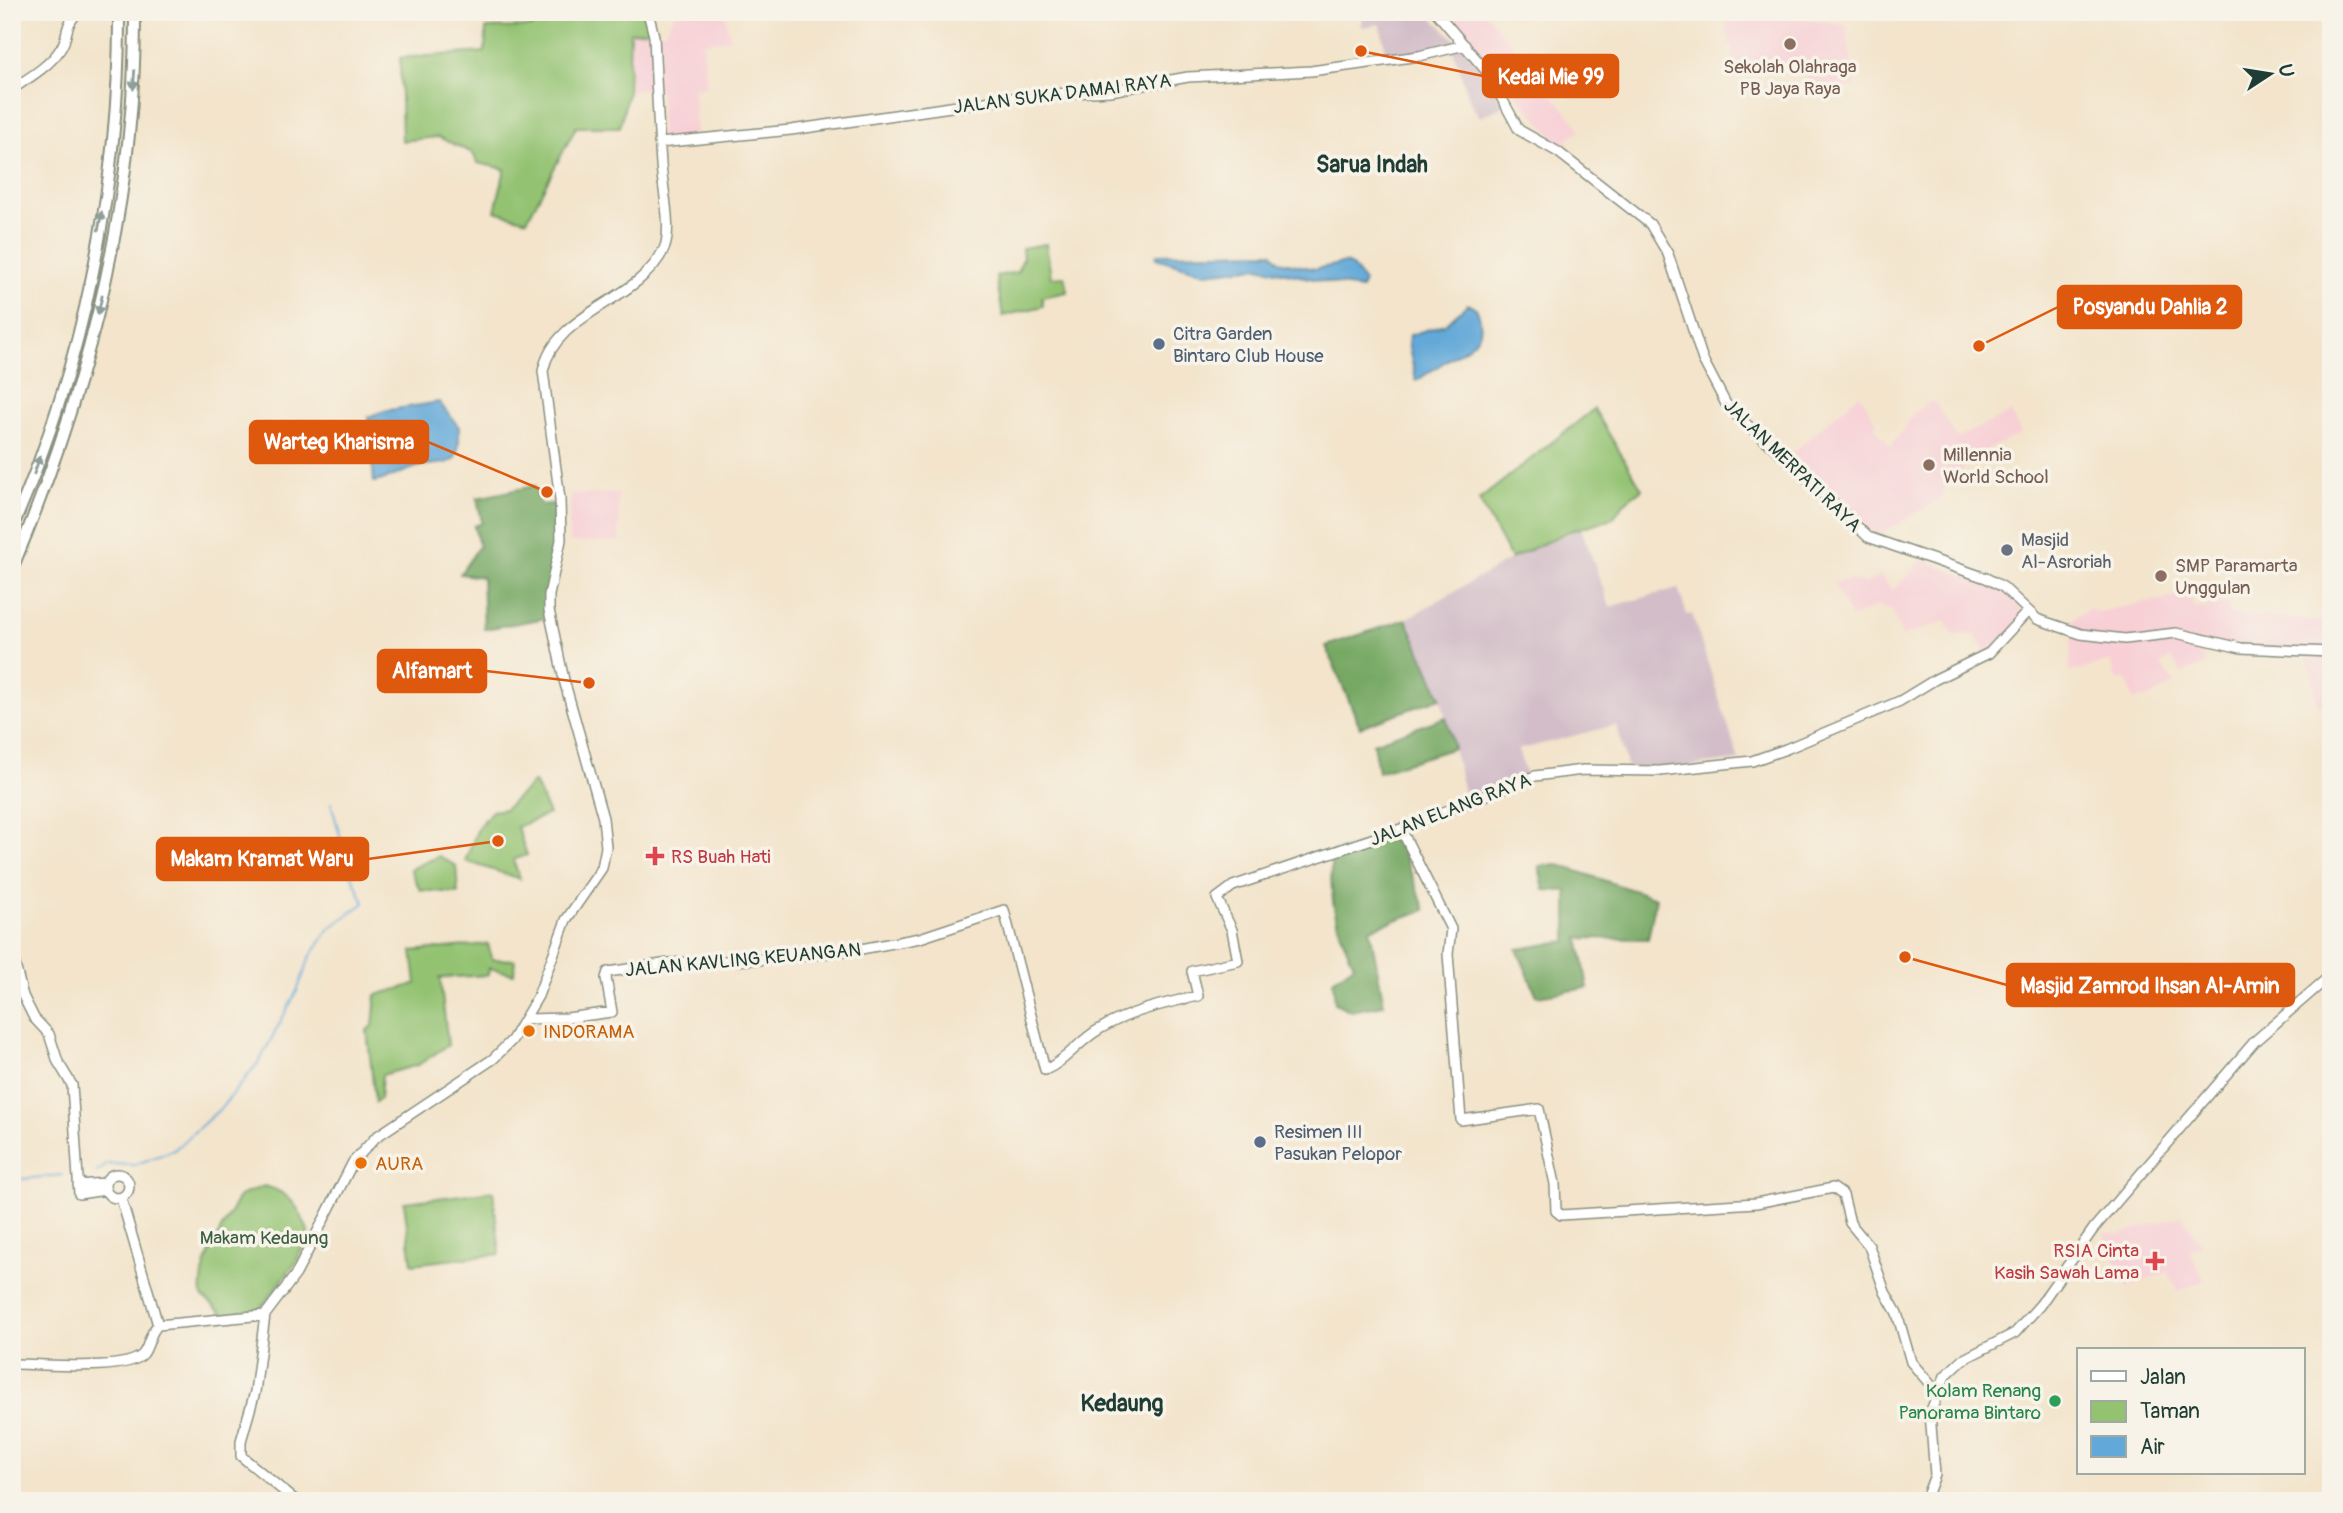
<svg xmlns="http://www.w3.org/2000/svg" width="2343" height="1513" viewBox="0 0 2343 1513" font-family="Pangolin,sans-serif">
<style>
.built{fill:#f7cfd5}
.industrial{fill:#d2bdc8}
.green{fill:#93c271;stroke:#598052;stroke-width:2}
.forest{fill:#76a863;stroke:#4a724c;stroke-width:2}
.water{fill:#62a8d8;stroke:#407286;stroke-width:2}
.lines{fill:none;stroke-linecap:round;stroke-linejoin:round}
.stream{stroke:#62a8d8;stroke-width:2}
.secondary-casing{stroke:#899080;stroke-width:12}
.highway-casing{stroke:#899080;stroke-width:14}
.secondary{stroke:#fff;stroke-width:9}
.highway{stroke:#fff;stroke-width:10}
.oneway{fill:#8f9e9a}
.education-dot{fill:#8d6e63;stroke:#f7f3e8;stroke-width:2.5}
.service-dot{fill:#5c6f8a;stroke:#f7f3e8;stroke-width:2.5}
.worship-dot{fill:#6b7280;stroke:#f7f3e8;stroke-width:2.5}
.health-dot{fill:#e0444e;stroke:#f7f3e8;stroke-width:2.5}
.food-dot{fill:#e8710a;stroke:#f7f3e8;stroke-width:2.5}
.leisure-dot{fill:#2e9e5b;stroke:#f7f3e8;stroke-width:2.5}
.labels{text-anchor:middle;stroke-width:7;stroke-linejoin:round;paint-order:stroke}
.education-label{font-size:19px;fill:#785e54;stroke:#f7f3e8;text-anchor:start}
.street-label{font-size:19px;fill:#1f3d34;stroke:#f7f3e8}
.service-label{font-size:19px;fill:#4e5e75;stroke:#f7f3e8;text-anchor:start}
.worship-label{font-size:19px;fill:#5b616d;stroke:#f7f3e8;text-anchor:start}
.health-label{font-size:19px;fill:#be3a42;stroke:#f7f3e8;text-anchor:start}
.food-label{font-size:19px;fill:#c56008;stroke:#f7f3e8;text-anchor:start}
.park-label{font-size:19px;fill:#3c5e43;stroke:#f7f3e8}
.leisure-label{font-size:19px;fill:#27864d;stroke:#f7f3e8;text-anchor:end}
.quarter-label{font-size:23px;font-weight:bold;fill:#1f3d34;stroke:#f7f3e8}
.leader{fill:none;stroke:#de580e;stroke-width:2.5}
.callout-dot{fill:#de580e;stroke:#f7f3e8;stroke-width:2.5}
.callout{fill:#de580e;stroke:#de580e;stroke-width:2.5}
.callout-label{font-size:21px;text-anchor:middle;font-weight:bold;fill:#fff}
</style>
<rect width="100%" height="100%" fill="#f7f3e8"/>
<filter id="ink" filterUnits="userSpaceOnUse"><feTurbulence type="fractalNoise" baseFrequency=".0143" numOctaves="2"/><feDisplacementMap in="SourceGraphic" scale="14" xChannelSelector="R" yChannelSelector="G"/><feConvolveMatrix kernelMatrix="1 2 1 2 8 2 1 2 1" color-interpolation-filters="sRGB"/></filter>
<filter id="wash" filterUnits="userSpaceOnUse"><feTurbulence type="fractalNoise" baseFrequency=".00686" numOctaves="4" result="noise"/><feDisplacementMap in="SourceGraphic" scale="28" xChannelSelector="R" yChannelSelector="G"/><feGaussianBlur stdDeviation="1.57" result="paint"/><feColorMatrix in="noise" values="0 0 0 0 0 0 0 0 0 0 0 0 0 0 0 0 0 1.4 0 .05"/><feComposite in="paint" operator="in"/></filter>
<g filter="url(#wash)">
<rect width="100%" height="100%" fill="#f3e4cb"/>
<path class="built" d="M 676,12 L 725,12 L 730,39 L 703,42 L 707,87 L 694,88 L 696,136 L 661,140 L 660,89 L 628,91 L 630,32 L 664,32 Z
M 1453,12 L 1485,12 L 1581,130 L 1568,138 L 1567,153 L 1447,14 Z
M 1723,12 L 1789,12 L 1791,17 L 1846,25 L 1855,86 L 1811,95 L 1803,63 L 1773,71 L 1771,65 L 1738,76 Z
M 1860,394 L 1877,424 L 1874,426 L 1891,447 L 1914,413 L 1929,402 L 1935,402 L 1957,438 L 2011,412 L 2021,434 L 1968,458 L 1962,471 L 1946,485 L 1942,498 L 1877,536 L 1851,514 L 1792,453 Z
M 570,494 L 618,494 L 619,542 L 569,542 Z
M 1922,560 L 2002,589 L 2027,614 L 1993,663 L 1975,635 L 1953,635 L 1945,621 L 1902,637 L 1893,611 L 1877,606 L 1851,618 L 1833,583 L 1849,579 L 1866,584 L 1880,575 L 1893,590 Z
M 2189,594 L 2194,608 L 2229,604 L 2229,614 L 2331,622 L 2331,703 L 2319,706 L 2307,655 L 2234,652 L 2197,639 L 2206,665 L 2181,673 L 2171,657 L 2160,665 L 2175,683 L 2149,698 L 2133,699 L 2127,679 L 2116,679 L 2110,661 L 2069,673 L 2072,634 L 2063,627 L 2089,608 L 2098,612 Z
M 2182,1216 L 2202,1245 L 2189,1251 L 2205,1280 L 2178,1292 L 2168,1272 L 2127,1287 L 2103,1233 L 2120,1234 Z"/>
<path class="industrial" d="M 1360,12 L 1426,12 L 1464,48 L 1494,86 L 1502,107 L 1480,117 L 1471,104 L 1453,50 L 1388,61 L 1380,24 L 1362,27 Z
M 1581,528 L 1610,607 L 1678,588 L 1687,615 L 1692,614 L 1739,760 L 1629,773 L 1616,725 L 1518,750 L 1527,777 L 1466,800 L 1441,698 L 1406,619 L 1511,559 Z"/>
<path class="green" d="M 532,12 L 643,12 L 650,30 L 630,32 L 628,91 L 620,127 L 576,127 L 527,220 L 495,211 L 505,169 L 477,163 L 473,153 L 438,137 L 402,141 L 400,58 L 485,52 L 486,28 L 533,27 Z
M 1046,244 L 1051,277 L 1065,276 L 1067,292 L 1042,297 L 1043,306 L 1003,316 L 996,276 L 1017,272 L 1023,259 L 1022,248 Z
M 1594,409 L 1642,489 L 1625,502 L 1613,518 L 1567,532 L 1511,559 L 1479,500 Z
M 534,782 L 549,814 L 517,827 L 527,855 L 513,860 L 520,879 L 465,861 L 479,826 L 492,811 L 505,809 Z
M 439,856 L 456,866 L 458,893 L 420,890 L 410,869 Z
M 488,944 L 492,959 L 515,960 L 514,974 L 489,968 L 488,975 L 440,978 L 448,1045 L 418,1065 L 382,1075 L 380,1099 L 375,1102 L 367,1030 L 373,1026 L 376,995 L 416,984 L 412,951 Z
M 264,1186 C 291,1192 300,1209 309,1234 L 295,1264 L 259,1310 L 223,1314 L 202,1296 C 198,1261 224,1227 239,1196 Z
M 493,1191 L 500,1254 L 412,1264 L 404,1202 Z"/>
<path class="forest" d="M 534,486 L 541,505 L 560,503 L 560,531 L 547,618 L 484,629 L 482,577 L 460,574 L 479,546 L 474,526 L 482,523 L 477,498 Z
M 1406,619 L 1441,698 L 1360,727 L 1326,646 Z
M 1446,717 L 1454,748 L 1378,772 L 1373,743 Z
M 1397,836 L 1425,910 L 1370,929 L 1384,1005 L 1351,1011 L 1335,1003 L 1333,980 L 1354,965 C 1334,922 1330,900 1331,853 Z
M 1556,864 L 1656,898 L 1648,939 L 1579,938 L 1588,988 L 1537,996 L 1517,949 L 1567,941 L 1567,891 L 1544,890 L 1539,866 Z"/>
<path class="water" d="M 1272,252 L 1279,261 L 1315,269 L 1345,263 L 1352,266 L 1364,282 L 1361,289 L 1258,267 L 1206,273 L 1156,258 L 1157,254 Z
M 1468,304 L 1476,308 C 1490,338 1470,346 1449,359 C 1438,366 1427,374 1416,381 L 1408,343 L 1410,335 L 1445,324 Z
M 439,402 L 459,427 C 461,477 445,457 411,469 C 398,474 389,479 374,482 L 368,417 L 384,411 Z"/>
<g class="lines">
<path class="stream" d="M 97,1172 L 108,1164 L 134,1165 L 174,1150 L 221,1108 L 259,1062 L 297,991 L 310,957 L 330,928 L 364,903 L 350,871 L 331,803
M 12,1180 L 62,1175"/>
</g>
</g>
<g filter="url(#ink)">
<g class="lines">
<g class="secondary-casing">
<path id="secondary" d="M 1436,12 L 1488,73 L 1519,130 L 1558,152 L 1650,224 L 1668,254 L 1703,360 L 1726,404 L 1738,417 L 1786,458 L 1868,537 L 1986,578 L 2003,587 L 2037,619 L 2081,634 L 2125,639 L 2176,633 L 2241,648 L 2331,652
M 12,89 C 29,78 51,65 61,48 C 69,36 63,27 78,12
M 659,143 L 791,130 L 1034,95 L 1110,91 L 1188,77 L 1311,71 L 1419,56 L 1465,45
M 1401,829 L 1451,929 L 1448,954 L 1461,1120 L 1539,1109 L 1555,1184 L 1556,1211 L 1561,1215 L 1756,1203 L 1833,1188 L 1843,1195 L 1850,1223 L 1869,1246 L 1885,1292 L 1897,1313 L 1911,1362 L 1936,1391
M 12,953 L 23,996 L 34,1018 L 49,1034 L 58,1062 L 72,1085 L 79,1194 L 105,1190
M 527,1019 L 567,1018 L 612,1012 L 606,978 L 608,972 L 669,963 L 776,959 L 861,949 L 920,938 L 1004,910 L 1045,1070 C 1066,1061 1079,1041 1098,1030 C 1127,1012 1165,1003 1198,996 L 1192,971 L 1238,961 L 1232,930 L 1217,898 L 1233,886 L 1401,829 L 1535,776 L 1583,770 L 1660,771 L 1752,761 L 1786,749 L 1900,701 L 1936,679 L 1989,653 L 2028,611
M105 1186a12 12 0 1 1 24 0a12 12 0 1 1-24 0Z
M 78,1185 L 105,1183
M 121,1198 L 158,1325
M 12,1364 C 36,1363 127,1373 143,1354 C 150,1345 149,1333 158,1325 L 265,1315
M 296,1501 L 241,1456 L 241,1441 L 255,1392 L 265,1315 L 296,1274 L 353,1162 L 376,1137 L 493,1059 L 512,1040 L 538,996 L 566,920 L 602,868 L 606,847 L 603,818 L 564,680 L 549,610 L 549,595 L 561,540 L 560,499 L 543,371 C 555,311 639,302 664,249 C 673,229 662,186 661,164 C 658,122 656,79 654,36 L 648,12
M 1925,1501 L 1935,1475 L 1930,1413 L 1945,1376 L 1962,1360 L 2015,1333 L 2040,1305 L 2094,1228 L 2255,1041 L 2331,975"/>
</g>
<g class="highway-casing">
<path id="highway" d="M 12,528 C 82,369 120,186 119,12
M 12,569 C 87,392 136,205 135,12"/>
</g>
<use href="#secondary" class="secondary"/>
<use href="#highway" class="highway"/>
</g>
<defs><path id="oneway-solid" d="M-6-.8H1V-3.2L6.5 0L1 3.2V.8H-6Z" transform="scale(1.75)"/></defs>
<g class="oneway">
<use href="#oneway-solid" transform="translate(134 80) rotate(94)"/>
<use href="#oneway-solid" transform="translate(100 221) rotate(-80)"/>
<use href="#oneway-solid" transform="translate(100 305) rotate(103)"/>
<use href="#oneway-solid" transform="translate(37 465) rotate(-71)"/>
</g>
</g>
<g class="education-dot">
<circle cx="1790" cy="44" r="7"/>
<circle cx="1929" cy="465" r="7"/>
<circle cx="2161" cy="576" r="7"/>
</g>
<g class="service-dot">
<circle cx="1159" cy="344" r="7"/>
<circle cx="1260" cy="1142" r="7"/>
</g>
<circle class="worship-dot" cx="2007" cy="550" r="7"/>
<g class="health-dot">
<path d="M651.5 845.5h7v7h7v7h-7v7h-7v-7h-7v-7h7z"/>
<path d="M2151.5 1250.5h7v7h7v7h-7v7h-7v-7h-7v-7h7z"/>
</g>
<g class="food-dot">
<circle cx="529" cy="1031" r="7"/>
<circle cx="361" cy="1163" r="7"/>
</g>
<circle class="leisure-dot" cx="2055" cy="1401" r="7"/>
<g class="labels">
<g class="education-label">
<text x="1790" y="73" text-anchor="middle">Sekolah Olahraga<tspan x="1790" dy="22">PB Jaya Raya</tspan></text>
<text x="1943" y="461">Millennia<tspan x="1943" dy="22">World School</tspan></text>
<text x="2175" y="572">SMP Paramarta<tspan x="2175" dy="22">Unggulan</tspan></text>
</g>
<g class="street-label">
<text transform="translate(1062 93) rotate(-7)" y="7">JALAN SUKA DAMAI RAYA</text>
<text transform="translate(1793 465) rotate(44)" y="7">JALAN MERPATI RAYA</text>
<text transform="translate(1450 809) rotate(-21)" y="7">JALAN ELANG RAYA</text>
<text transform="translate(743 959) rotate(-5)" y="7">JALAN KAVLING KEUANGAN</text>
</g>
<g class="service-label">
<text x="1173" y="340">Citra Garden<tspan x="1173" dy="22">Bintaro Club House</tspan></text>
<text x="1274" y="1138">Resimen III<tspan x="1274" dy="22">Pasukan Pelopor</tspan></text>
</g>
<g class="worship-label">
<text x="2021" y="546">Masjid<tspan x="2021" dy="22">Al-Asroriah</tspan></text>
</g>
<g class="health-label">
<text x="671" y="863">RS Buah Hati</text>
<text x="2139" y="1257" text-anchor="end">RSIA Cinta<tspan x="2139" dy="22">Kasih Sawah Lama</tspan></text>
</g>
<g class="food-label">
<text x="543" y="1038">INDORAMA</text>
<text x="375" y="1170">AURA</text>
</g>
<g class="park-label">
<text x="264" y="1244">Makam Kedaung</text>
</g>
<g class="leisure-label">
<text x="2041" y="1397">Kolam Renang<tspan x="2041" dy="22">Panorama Bintaro</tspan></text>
</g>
<g class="quarter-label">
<text x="1372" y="172">Sarua Indah</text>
<text x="1122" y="1411">Kedaung</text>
</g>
</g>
<path class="leader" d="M1361 51L1483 76M1979 346L2058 307M547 492L428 442M589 683L486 671M498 841L368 859M1905 957L2007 985"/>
<g class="callout-dot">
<circle cx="1361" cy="51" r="7"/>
<circle cx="1979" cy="346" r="7"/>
<circle cx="547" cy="492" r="7"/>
<circle cx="589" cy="683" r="7"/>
<circle cx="498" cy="841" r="7"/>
<circle cx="1905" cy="957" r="7"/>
</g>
<g class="callout">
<rect x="1483" y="55" width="135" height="42" rx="7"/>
<rect x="2058" y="286" width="183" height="42" rx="7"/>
<rect x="250" y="421" width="178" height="42" rx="7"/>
<rect x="378" y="650" width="108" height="42" rx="7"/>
<rect x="157" y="838" width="211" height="42" rx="7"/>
<rect x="2007" y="964" width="287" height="42" rx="7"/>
</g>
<g class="callout-label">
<text x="1551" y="84">Kedai Mie 99</text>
<text x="2150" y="314">Posyandu Dahlia 2</text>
<text x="339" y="449">Warteg Kharisma</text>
<text x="432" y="678">Alfamart</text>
<text x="262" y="866">Makam Kramat Waru</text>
<text x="2150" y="993">Masjid Zamrod Ihsan Al-Amin</text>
</g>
<rect width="2343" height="1513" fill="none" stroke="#f7f3e8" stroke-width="42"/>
<rect x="2077" y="1348" width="228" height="126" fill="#f7f3e8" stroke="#a1aaa0" stroke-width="2"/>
<rect x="2091" y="1371" width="35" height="10" fill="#ffffff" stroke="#a1aaa0" stroke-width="2"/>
<text x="2140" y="1384" font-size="21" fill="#1f3d34">Jalan</text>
<rect x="2091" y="1401" width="35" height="21" fill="#93c271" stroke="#a1aaa0" stroke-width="2"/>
<text x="2140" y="1418" font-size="21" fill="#1f3d34">Taman</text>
<rect x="2091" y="1436" width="35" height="21" fill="#62a8d8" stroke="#a1aaa0" stroke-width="2"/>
<text x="2140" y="1454" font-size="21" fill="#1f3d34">Air</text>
<g transform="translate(2270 74) rotate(78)" stroke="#f7f3e8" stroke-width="5" paint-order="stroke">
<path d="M0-5L12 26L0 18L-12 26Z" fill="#1f3d34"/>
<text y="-10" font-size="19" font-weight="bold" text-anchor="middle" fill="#1f3d34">U</text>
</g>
</svg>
